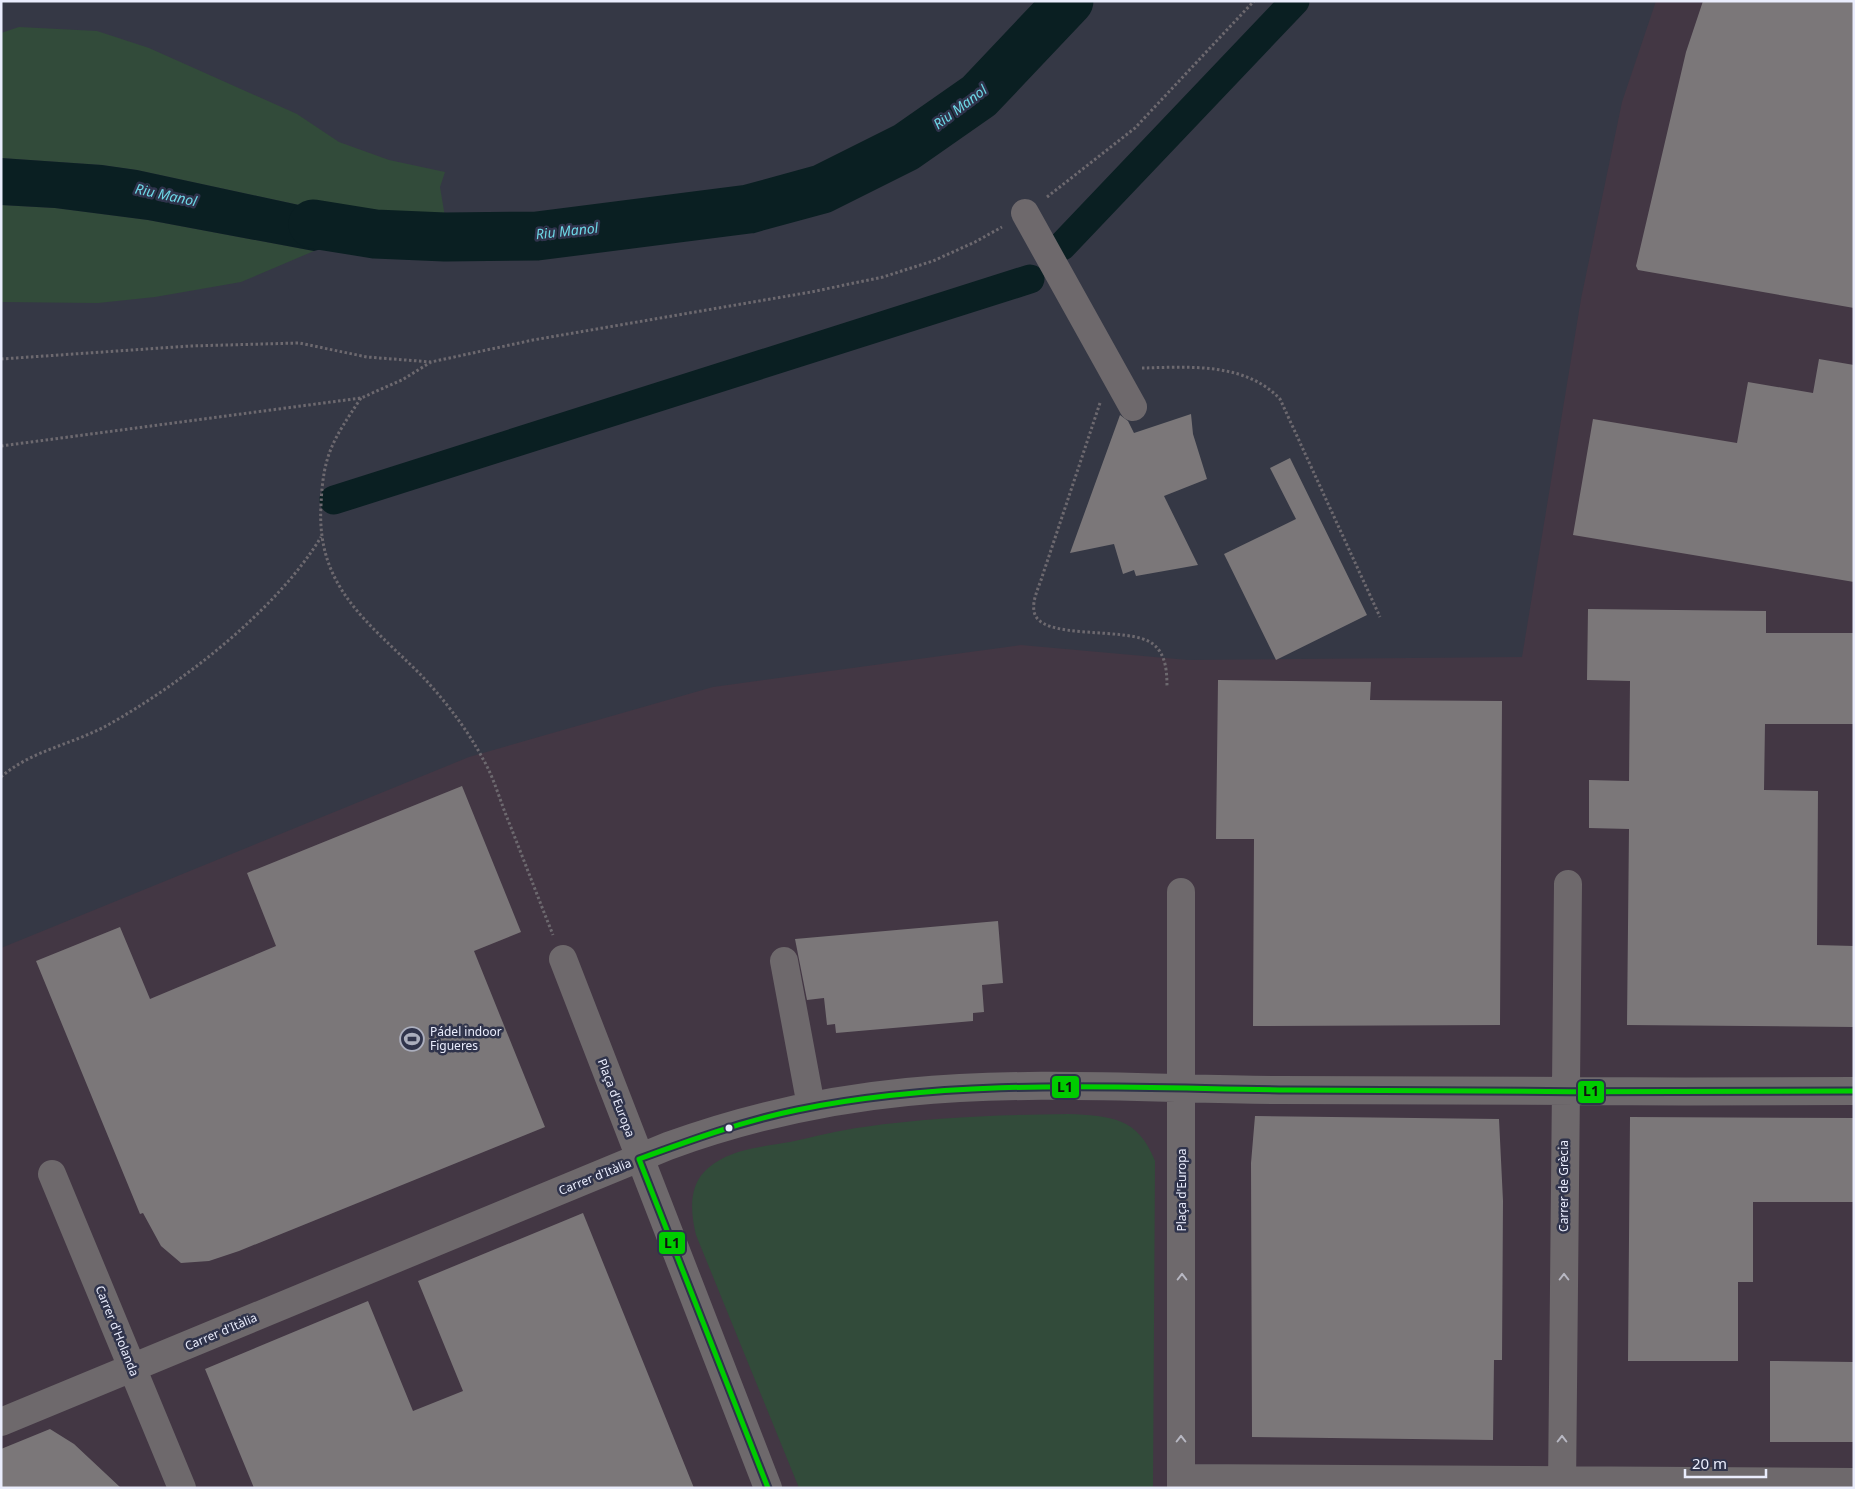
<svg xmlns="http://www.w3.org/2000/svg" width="1855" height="1489" viewBox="0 0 1855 1489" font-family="'Noto Sans',sans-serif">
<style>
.industrial{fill:#433744}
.green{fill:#324b3a}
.water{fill:#0a1f22}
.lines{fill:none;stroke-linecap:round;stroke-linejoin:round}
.canal{stroke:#0a1f22;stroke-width:29}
.river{stroke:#0a1f22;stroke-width:49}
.building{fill:#7b7779}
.path{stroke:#6d696f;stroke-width:3;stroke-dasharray:2.5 2.5;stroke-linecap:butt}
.minor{stroke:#6e696c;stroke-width:28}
.bus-1-casing{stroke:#2f334b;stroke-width:9}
.bus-1{stroke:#0c0;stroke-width:5}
.oneway{stroke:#b8b8c3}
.bus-dot{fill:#eaedfd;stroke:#2f334b;stroke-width:2}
.labels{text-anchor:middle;stroke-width:5;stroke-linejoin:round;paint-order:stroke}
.poi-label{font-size:12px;fill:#eaedfd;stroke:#2f334b;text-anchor:start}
.street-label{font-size:12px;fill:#eaedfd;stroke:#2f334b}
.water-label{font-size:14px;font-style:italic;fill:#6dd7e6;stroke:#2f334b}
.line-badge{stroke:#2f334b;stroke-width:2}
.pale-badge-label{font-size:14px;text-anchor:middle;font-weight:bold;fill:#111}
</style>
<rect width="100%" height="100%" fill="#353845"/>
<path class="industrial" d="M 1656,1 L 1854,1 L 1854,1488 L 1,1488 L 1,948 L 469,757 L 713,687 L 1021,645 L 1188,660 L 1522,657 L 1581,299 L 1622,102 Z"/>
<path class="green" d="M 19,27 L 97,31 L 149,48 L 297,114 L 339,142 L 389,160 L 445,172 L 440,187 L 445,217 L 336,213 L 137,170 L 102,165 L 1,158 L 1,33 Z
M 1,205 L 55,208 L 148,220 L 314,251 L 241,282 L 155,297 L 98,303 L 1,302 Z
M 1068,1114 C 1111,1116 1138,1117 1155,1161 L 1153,1488 L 799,1488 L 696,1235 C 691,1214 688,1188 705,1171 C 727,1149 761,1147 790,1142 C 814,1137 839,1130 864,1127 C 932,1117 1000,1115 1068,1114 Z"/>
<path class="water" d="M 1,158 L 102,165 L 137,170 L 336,213 L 445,217 L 314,251 L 148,220 L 55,208 L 1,205 Z"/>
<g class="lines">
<path class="canal" d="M 1062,246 L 1295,1
M 334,500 L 1030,279"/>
<path class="river" d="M 313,224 L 375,234 L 445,237 L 537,236 L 749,209 L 822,189 L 906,147 L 979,96 L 1069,1"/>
</g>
<path class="building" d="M 1703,1 L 1854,1 L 1854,308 L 1638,270 L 1636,266 L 1686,52 Z
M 1819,359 L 1854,365 L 1854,582 L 1573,535 L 1593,419 L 1737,443 L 1748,382 L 1813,393 Z
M 1191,414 L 1193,434 L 1207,479 L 1164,496 L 1198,565 L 1136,576 L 1134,570 L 1123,574 L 1114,544 L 1070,553 L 1120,415 L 1128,421 L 1134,433 Z
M 1290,458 L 1367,615 L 1276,660 L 1224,554 L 1296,519 L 1270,468 Z
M 1588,609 L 1766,611 L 1766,633 L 1854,633 L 1854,724 L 1765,724 L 1764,790 L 1818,791 L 1817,945 L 1854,946 L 1854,1027 L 1627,1025 L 1629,829 L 1589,828 L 1589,780 L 1629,781 L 1630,681 L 1587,680 Z
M 1218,680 L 1371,682 L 1370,700 L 1502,701 L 1500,1025 L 1253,1026 L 1254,839 L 1216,839 Z
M 462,786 L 521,932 L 474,951 L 545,1127 L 239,1251 L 209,1261 L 181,1263 L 161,1246 L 143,1213 L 140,1214 L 36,961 L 120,927 L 150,999 L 276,946 L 247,873 Z
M 998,921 L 1003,983 L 982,985 L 984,1012 L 973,1013 L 973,1021 L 836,1033 L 835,1024 L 827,1025 L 824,998 L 807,1000 L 795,939 Z
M 1255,1116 L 1499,1119 L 1503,1201 L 1502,1360 L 1494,1360 L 1493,1440 L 1252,1437 L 1251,1163 Z
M 1630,1117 L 1854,1118 L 1854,1202 L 1753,1202 L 1753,1282 L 1738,1282 L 1738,1361 L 1628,1361 Z
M 583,1213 L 694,1488 L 254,1488 L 205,1369 L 368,1301 L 413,1411 L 463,1391 L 418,1281 Z
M 1770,1361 L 1854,1362 L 1854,1442 L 1770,1442 Z
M 50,1429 L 74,1444 L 121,1488 L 1,1488 L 1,1449 Z"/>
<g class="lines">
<path class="path" d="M 1047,197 L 1135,128 L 1254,1
M 1,359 L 190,346 L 299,343 L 367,357 L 431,362 L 533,340 L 811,292 L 883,277 L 933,261 L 975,242 L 1002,227
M 1142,368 C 1189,367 1245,362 1280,399 L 1380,617
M 361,398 C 333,440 323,454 321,505 C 316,587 368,622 420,674 C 444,699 467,729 483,759 C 493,776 499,797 506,815 C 522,855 537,895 553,935
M 1100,403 L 1042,577 C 1039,587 1032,600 1034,611 C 1038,642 1129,625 1153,644 C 1166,654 1167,672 1167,687
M 1,446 L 361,398 L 402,380 L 431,362
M 1,777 C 30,751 73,744 106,726 C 180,685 277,610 321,537"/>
<path class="minor" d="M 1025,213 L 1133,407
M 563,959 L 768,1488
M 784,961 L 811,1106
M 52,1174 L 182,1488
M 1,1422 L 668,1146 C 745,1118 825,1100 907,1092 C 1030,1080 1155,1089 1278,1090 C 1470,1091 1662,1092 1854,1091
M 1181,1478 L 1854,1482
M 1181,1488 L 1181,892
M 1562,1488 L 1568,884"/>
<g class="bus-1-casing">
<path id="bus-1" d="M 768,1488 L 639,1159 C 691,1140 743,1121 797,1110 C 958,1077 1125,1088 1288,1090 C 1477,1092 1665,1092 1854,1091"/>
</g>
<use href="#bus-1" class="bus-1"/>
</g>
<defs><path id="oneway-chevron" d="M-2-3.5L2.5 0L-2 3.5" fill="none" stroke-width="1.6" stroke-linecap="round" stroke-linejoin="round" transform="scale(1.25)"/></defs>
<g class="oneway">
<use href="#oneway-chevron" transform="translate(1182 1277) rotate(-90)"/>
<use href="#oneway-chevron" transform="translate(1564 1277) rotate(-90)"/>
<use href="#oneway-chevron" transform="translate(1181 1439) rotate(-90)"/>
<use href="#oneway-chevron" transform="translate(1562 1439) rotate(-90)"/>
</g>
<defs>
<g id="stadium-ring" transform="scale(1.25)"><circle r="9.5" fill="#2f334b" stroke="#abaebd" stroke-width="1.5"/><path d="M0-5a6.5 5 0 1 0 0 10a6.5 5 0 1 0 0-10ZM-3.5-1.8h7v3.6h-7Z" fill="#abaebd"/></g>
</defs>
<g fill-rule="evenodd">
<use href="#stadium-ring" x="412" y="1039"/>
</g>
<circle class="bus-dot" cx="729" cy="1128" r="4.5"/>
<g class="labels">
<g class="poi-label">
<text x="430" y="1036">Pádel indoor<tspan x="430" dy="14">Figueres</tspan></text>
</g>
<g class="street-label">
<text transform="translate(616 1098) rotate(69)" y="4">Plaça d'Europa</text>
<text transform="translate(595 1177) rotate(-22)" y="4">Carrer d'Itàlia</text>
<text transform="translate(1564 1186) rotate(-90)" y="4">Carrer de Grècia</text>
<text transform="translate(1182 1190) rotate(-90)" y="4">Plaça d'Europa</text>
<text transform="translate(117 1331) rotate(68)" y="4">Carrer d'Holanda</text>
<text transform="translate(221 1332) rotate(-23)" y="4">Carrer d'Itàlia</text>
</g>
<g class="water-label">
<text transform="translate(960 107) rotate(-37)" y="5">Riu Manol</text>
<text transform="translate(166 195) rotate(12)" y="5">Riu Manol</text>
<text transform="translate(567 231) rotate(-6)" y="5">Riu Manol</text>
</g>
</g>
<g class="line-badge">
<rect x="1051" y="1075" width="29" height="24" rx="5" fill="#0c0"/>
<rect x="1577" y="1080" width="28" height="24" rx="5" fill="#0c0"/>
<rect x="658" y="1231" width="28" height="24" rx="5" fill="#0c0"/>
</g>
<g class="pale-badge-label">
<text x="1065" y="1092">L1</text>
<text x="1591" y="1096">L1</text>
<text x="672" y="1248">L1</text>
</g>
<rect width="1855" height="1489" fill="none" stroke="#eaedfd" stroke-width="5"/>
<path d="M1685 1469v8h81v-8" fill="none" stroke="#eaedfd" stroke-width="2.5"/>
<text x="1692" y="1469" font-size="15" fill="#eaedfd" stroke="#2f334b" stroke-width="4" paint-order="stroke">20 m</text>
</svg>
